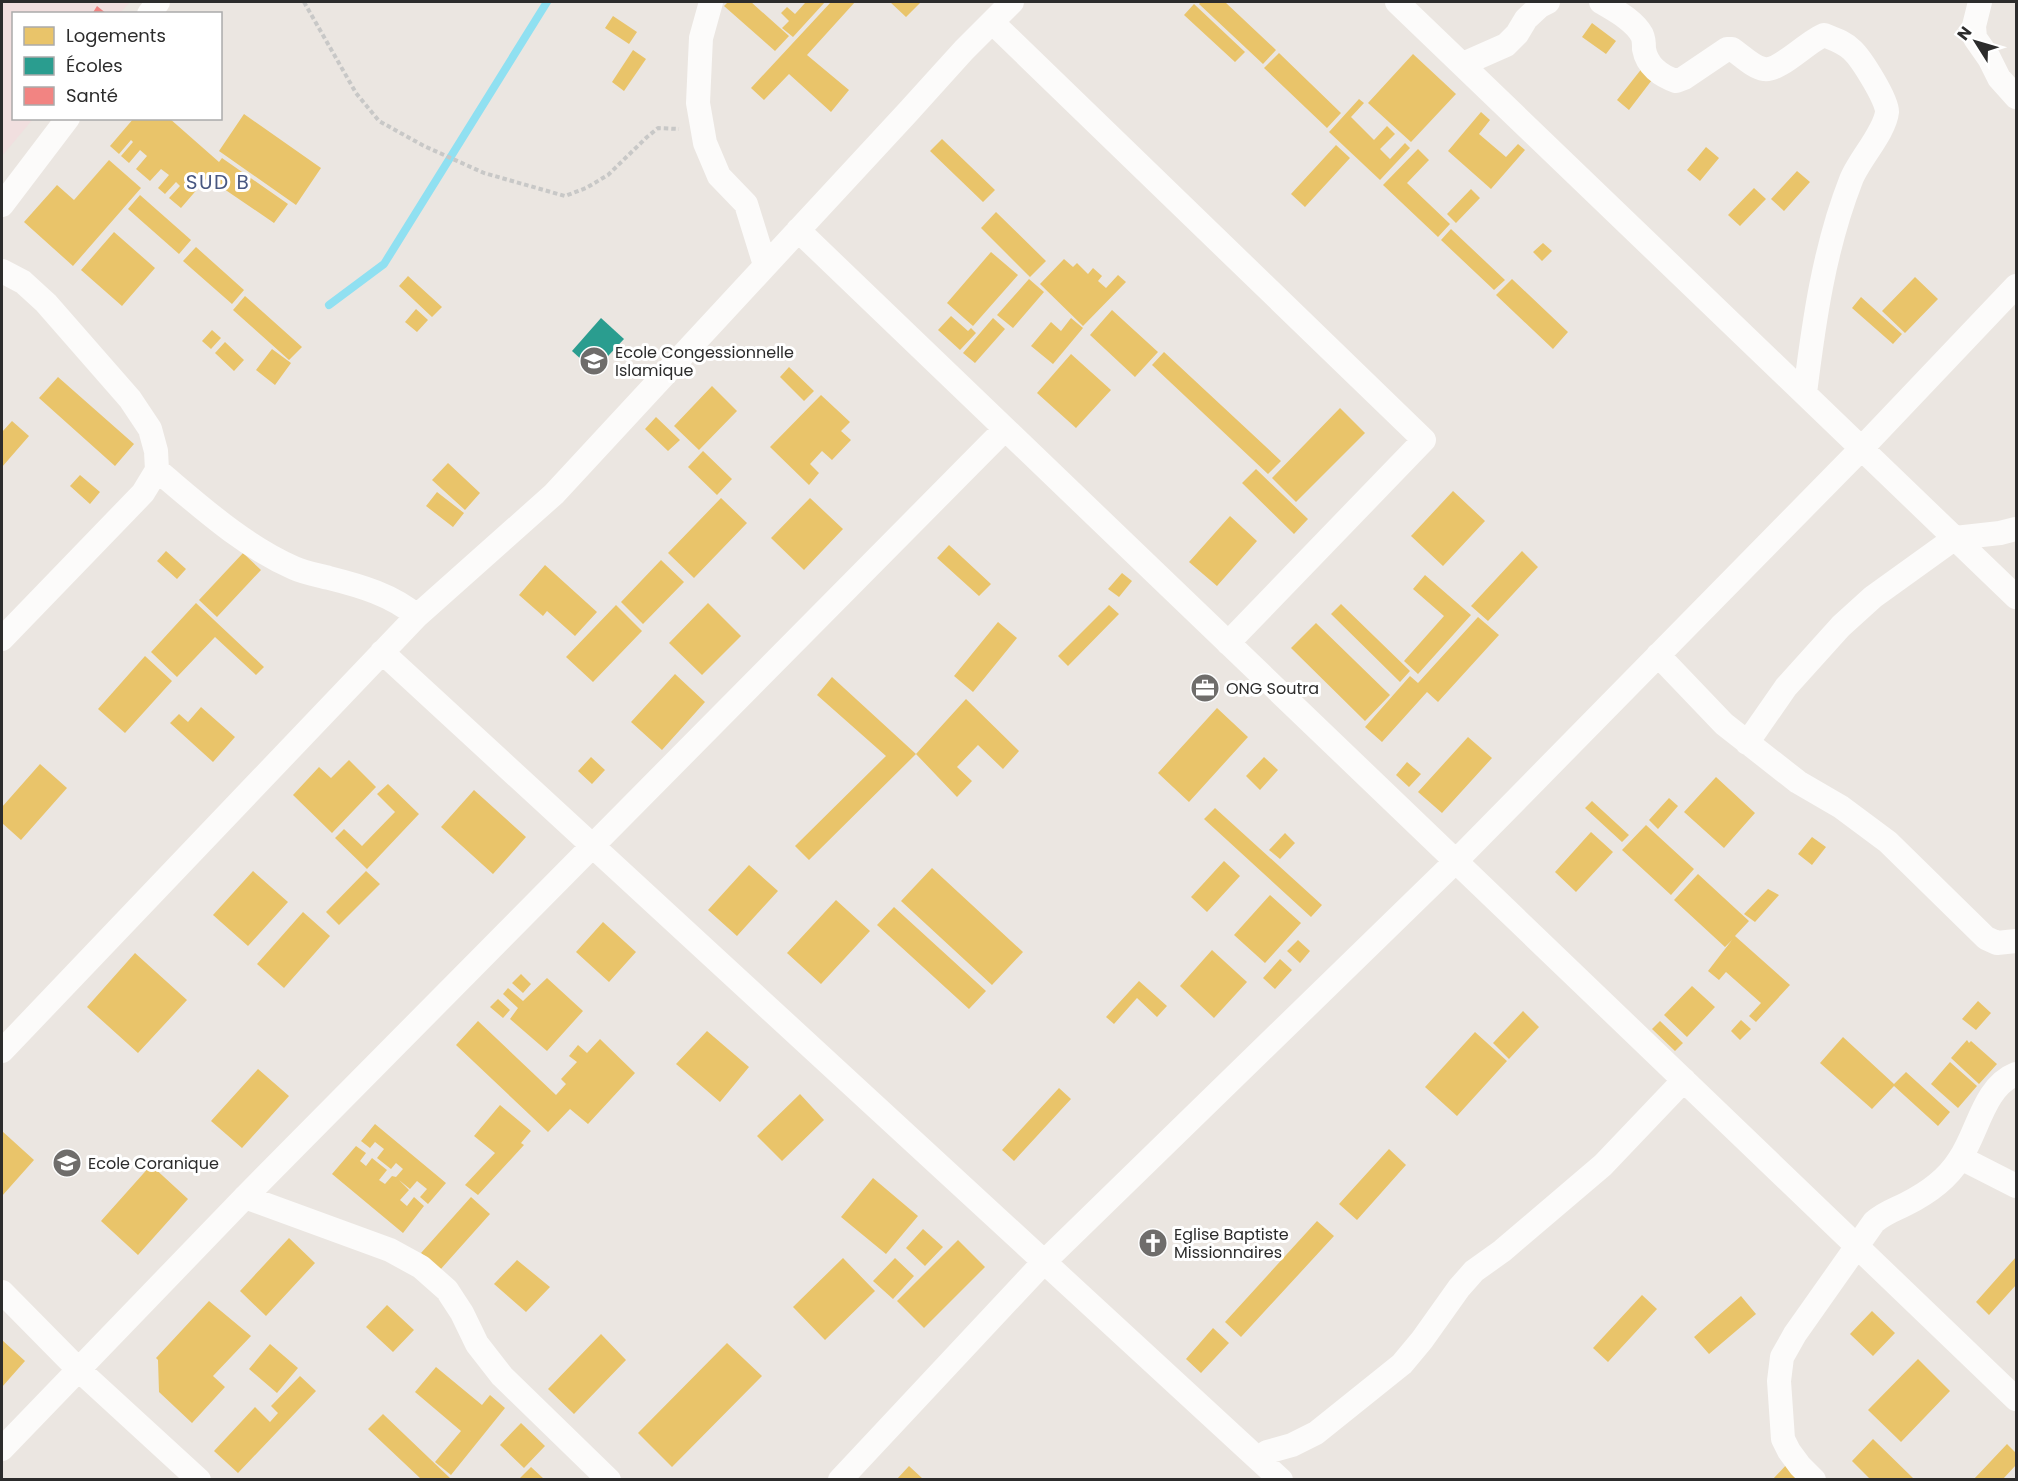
<svg xmlns="http://www.w3.org/2000/svg" width="2018" height="1481" viewBox="0 0 2018 1481" font-family="Poppins,sans-serif">
<style>
.medical{fill:#f1dfdf}
.homes{fill:#e9c46a}
.schools{fill:#2a9d8f}
.health{fill:#f28482}
.lines{fill:none;stroke-linecap:round;stroke-linejoin:round}
.stream{stroke:#90e0f1;stroke-width:8}
.path{stroke:#c8c8c7;stroke-width:4;stroke-dasharray:4.5 3;stroke-linecap:butt}
.street{stroke:#fcfbfa;stroke-width:24}
.labels{text-anchor:middle;stroke-width:6;stroke-linejoin:round;paint-order:stroke}
.poi-label{font-size:16px;fill:#2c2c2c;stroke:#fff;text-anchor:start}
.quarter-label{font-size:20px;letter-spacing:1.5px;fill:#485781;stroke:#fff}
</style>
<rect width="100%" height="100%" fill="#ebe6e1"/>
<path class="medical" d="M 2,2 L 130,2 L 120,13 L 14,14 L 14,118 L 33,119 L 2,156 Z"/>
<path class="homes" d="M 728,2 L 751,2 L 789,36 L 775,51 L 724,6 Z
M 804,2 L 825,2 L 793,37 L 782,28 L 789,21 L 781,13 L 787,7 L 795,14 L 805,3 Z
M 831,2 L 855,2 L 807,55 L 849,90 L 831,112 L 789,74 L 764,100 L 751,88 Z
M 890,2 L 921,2 L 906,17 Z
M 1201,2 L 1225,2 L 1276,50 L 1263,64 L 1199,4 Z
M 1194,4 L 1245,52 L 1235,62 L 1184,15 Z
M 613,16 L 637,32 L 629,44 L 605,28 Z
M 1592,23 L 1616,41 L 1606,54 L 1582,37 Z
M 633,50 L 646,59 L 624,91 L 612,82 Z
M 1279,53 L 1341,113 L 1327,128 L 1264,68 Z
M 1413,54 L 1456,94 L 1411,142 L 1368,103 Z
M 1643,67 L 1655,76 L 1629,110 L 1617,100 Z
M 1359,99 L 1364,103 L 1351,117 L 1374,140 L 1387,126 L 1395,134 L 1380,149 L 1390,159 L 1405,143 L 1410,148 L 1380,180 L 1329,132 Z
M 1481,112 L 1490,120 L 1479,134 L 1506,157 L 1518,144 L 1525,150 L 1491,189 L 1448,151 Z
M 244,114 L 321,168 L 296,205 L 219,151 Z
M 134,118 L 169,118 L 219,162 L 222,158 L 288,204 L 274,223 L 208,178 L 212,172 L 181,208 L 169,198 L 180,186 L 176,182 L 165,194 L 158,188 L 169,175 L 161,169 L 150,181 L 136,169 L 147,156 L 140,150 L 129,163 L 121,156 L 133,142 L 131,140 L 119,154 L 110,146 Z
M 942,139 L 995,190 L 983,202 L 930,151 Z
M 1336,145 L 1350,158 L 1305,207 L 1291,194 Z
M 1706,147 L 1719,158 L 1700,181 L 1687,170 Z
M 1418,149 L 1429,160 L 1407,183 L 1450,224 L 1438,237 L 1383,185 Z
M 109,160 L 141,188 L 73,266 L 24,222 L 57,185 L 74,200 Z
M 1797,171 L 1810,182 L 1784,211 L 1771,199 Z
M 1754,188 L 1766,199 L 1740,226 L 1728,215 Z
M 1471,189 L 1480,198 L 1456,223 L 1447,214 Z
M 140,195 L 191,240 L 179,254 L 128,209 Z
M 996,212 L 1046,261 L 1030,277 L 981,228 Z
M 1451,229 L 1505,280 L 1494,290 L 1441,240 Z
M 114,232 L 155,268 L 122,306 L 81,270 Z
M 1543,243 L 1552,251 L 1542,261 L 1533,252 Z
M 196,247 L 244,290 L 232,304 L 183,261 Z
M 991,252 L 1018,275 L 973,326 L 947,303 Z
M 1064,259 L 1073,267 L 1077,263 L 1088,274 L 1093,268 L 1102,276 L 1098,281 L 1106,288 L 1118,275 L 1126,282 L 1083,326 L 1040,284 Z
M 408,276 L 442,307 L 432,317 L 399,286 Z
M 1915,277 L 1938,299 L 1905,333 L 1882,311 Z
M 1029,279 L 1044,292 L 1013,328 L 997,315 Z
M 1512,279 L 1568,332 L 1553,349 L 1496,295 Z
M 245,296 L 302,347 L 289,360 L 233,310 Z
M 1861,297 L 1902,334 L 1893,344 L 1852,308 Z
M 416,309 L 428,320 L 417,332 L 405,322 Z
M 1112,310 L 1158,352 L 1135,377 L 1090,335 Z
M 951,316 L 968,331 L 971,328 L 976,333 L 960,350 L 938,330 Z
M 993,318 L 1005,329 L 975,363 L 963,353 Z
M 1071,318 L 1083,328 L 1053,364 L 1031,346 L 1051,322 L 1061,331 Z
M 212,330 L 221,338 L 211,349 L 202,341 Z
M 225,342 L 244,360 L 234,371 L 215,353 Z
M 272,349 L 291,363 L 275,385 L 256,370 Z
M 1164,352 L 1281,461 L 1268,474 L 1152,365 Z
M 1071,354 L 1111,390 L 1076,428 L 1037,393 Z
M 789,367 L 814,391 L 804,401 L 780,377 Z
M 58,377 L 134,444 L 115,466 L 39,398 Z
M 712,386 L 737,411 L 699,450 L 674,426 Z
M 821,395 L 850,422 L 841,431 L 851,440 L 832,460 L 822,451 L 810,464 L 819,473 L 809,485 L 770,447 Z
M 1340,408 L 1365,433 L 1296,502 L 1272,478 Z
M 656,417 L 680,440 L 668,451 L 645,429 Z
M 12,421 L 29,436 L 2,467 L 2,432 Z
M 703,451 L 732,479 L 717,495 L 688,467 Z
M 448,463 L 480,493 L 465,510 L 432,480 Z
M 1256,469 L 1308,519 L 1294,534 L 1242,483 Z
M 80,475 L 100,492 L 90,504 L 70,486 Z
M 1453,491 L 1485,521 L 1443,566 L 1411,536 Z
M 437,492 L 464,513 L 453,527 L 426,506 Z
M 721,498 L 747,523 L 694,578 L 668,553 Z
M 810,498 L 843,529 L 804,570 L 771,538 Z
M 1230,516 L 1257,541 L 1217,586 L 1189,562 Z
M 949,545 L 991,584 L 979,596 L 937,558 Z
M 166,551 L 186,569 L 177,579 L 157,561 Z
M 1522,551 L 1538,567 L 1488,621 L 1471,606 Z
M 243,553 L 261,570 L 217,617 L 199,600 Z
M 661,560 L 684,582 L 643,624 L 621,602 Z
M 545,565 L 597,612 L 575,636 L 547,611 L 543,616 L 519,595 Z
M 1122,573 L 1132,581 L 1119,597 L 1108,589 Z
M 1425,575 L 1471,615 L 1418,674 L 1404,661 L 1444,616 L 1413,589 Z
M 196,603 L 264,667 L 256,675 L 215,637 L 177,677 L 151,652 Z
M 708,603 L 741,636 L 702,675 L 669,643 Z
M 1341,604 L 1410,671 L 1400,682 L 1331,614 Z
M 616,605 L 642,631 L 593,682 L 566,657 Z
M 1109,605 L 1119,614 L 1068,666 L 1058,656 Z
M 1478,617 L 1499,635 L 1438,702 L 1427,692 L 1382,742 L 1365,727 L 1410,676 L 1418,683 Z
M 998,622 L 1017,638 L 973,692 L 954,676 Z
M 1316,623 L 1390,695 L 1365,721 L 1291,648 Z
M 145,656 L 172,681 L 125,733 L 98,709 Z
M 675,674 L 705,702 L 662,750 L 631,722 Z
M 832,677 L 916,754 L 809,860 L 795,846 L 886,756 L 817,695 Z
M 966,699 L 1019,751 L 1003,769 L 978,745 L 957,767 L 972,781 L 957,797 L 916,754 Z
M 201,707 L 235,737 L 213,762 L 170,723 L 179,714 L 188,722 Z
M 1217,708 L 1248,737 L 1189,802 L 1158,773 Z
M 1468,737 L 1492,758 L 1442,813 L 1418,792 Z
M 591,757 L 605,770 L 592,784 L 578,771 Z
M 1264,757 L 1278,770 L 1260,790 L 1246,776 Z
M 349,760 L 376,787 L 332,833 L 293,795 L 319,767 L 331,778 Z
M 1407,762 L 1421,774 L 1409,787 L 1396,775 Z
M 40,764 L 67,788 L 21,840 L 2,823 L 2,807 Z
M 1716,777 L 1755,813 L 1724,848 L 1684,812 Z
M 388,784 L 419,814 L 367,869 L 335,838 L 344,829 L 362,846 L 395,812 L 377,794 Z
M 474,790 L 526,837 L 493,874 L 441,827 Z
M 1669,798 L 1678,806 L 1658,829 L 1649,820 Z
M 1592,801 L 1629,835 L 1622,842 L 1585,808 Z
M 1215,808 L 1322,905 L 1311,917 L 1204,819 Z
M 1646,825 L 1694,869 L 1671,895 L 1622,850 Z
M 1591,832 L 1613,852 L 1576,892 L 1555,872 Z
M 1285,833 L 1295,843 L 1280,859 L 1269,850 Z
M 1812,837 L 1826,847 L 1812,865 L 1798,854 Z
M 1224,861 L 1240,876 L 1207,912 L 1191,897 Z
M 749,865 L 778,891 L 737,936 L 708,910 Z
M 932,868 L 1023,952 L 992,985 L 901,901 Z
M 253,871 L 288,902 L 248,946 L 213,915 Z
M 366,871 L 380,884 L 339,925 L 326,912 Z
M 1698,874 L 1749,921 L 1735,936 L 1790,985 L 1756,1022 L 1749,1016 L 1761,1003 L 1726,972 L 1719,980 L 1708,971 L 1732,940 L 1725,947 L 1674,900 Z
M 1768,889 L 1779,895 L 1755,922 L 1744,914 Z
M 1270,895 L 1301,923 L 1265,963 L 1234,935 Z
M 836,900 L 870,931 L 821,984 L 787,953 Z
M 894,907 L 986,991 L 969,1009 L 877,925 Z
M 303,912 L 330,936 L 284,988 L 257,964 Z
M 603,922 L 636,952 L 609,982 L 576,952 Z
M 1298,940 L 1310,951 L 1300,963 L 1287,951 Z
M 1212,950 L 1247,982 L 1214,1018 L 1180,986 Z
M 135,953 L 187,1000 L 138,1053 L 87,1007 Z
M 1280,959 L 1292,970 L 1275,989 L 1263,978 Z
M 521,974 L 531,984 L 523,993 L 512,983 Z
M 547,978 L 583,1011 L 547,1051 L 510,1019 L 518,1008 L 503,994 L 508,988 L 523,1001 Z
M 1139,981 L 1167,1006 L 1157,1017 L 1137,998 L 1114,1024 L 1106,1017 Z
M 1692,986 L 1715,1007 L 1687,1037 L 1664,1015 Z
M 498,999 L 510,1010 L 503,1018 L 490,1007 Z
M 1978,1001 L 1991,1013 L 1976,1030 L 1962,1019 Z
M 1523,1011 L 1539,1027 L 1509,1059 L 1493,1043 Z
M 1741,1020 L 1751,1029 L 1740,1040 L 1731,1031 Z
M 478,1021 L 556,1095 L 566,1084 L 561,1079 L 577,1062 L 569,1056 L 578,1045 L 587,1053 L 600,1039 L 635,1073 L 588,1124 L 570,1109 L 548,1132 L 456,1045 Z
M 1660,1021 L 1683,1043 L 1675,1051 L 1652,1029 Z
M 707,1031 L 749,1067 L 720,1102 L 676,1064 Z
M 1475,1032 L 1507,1061 L 1457,1116 L 1425,1087 Z
M 1843,1037 L 1894,1084 L 1906,1072 L 1950,1112 L 1938,1126 L 1894,1086 L 1872,1109 L 1820,1063 Z
M 1967,1040 L 1969,1043 L 1971,1041 L 1997,1064 L 1979,1084 L 1951,1058 Z
M 1950,1062 L 1977,1086 L 1958,1108 L 1931,1084 Z
M 258,1069 L 289,1096 L 242,1148 L 211,1121 Z
M 1059,1088 L 1071,1099 L 1014,1161 L 1002,1150 Z
M 800,1094 L 824,1120 L 782,1161 L 757,1136 Z
M 500,1105 L 531,1131 L 521,1143 L 524,1145 L 478,1195 L 465,1185 L 495,1153 L 474,1136 Z
M 375,1124 L 446,1183 L 428,1204 L 420,1197 L 427,1189 L 417,1181 L 410,1189 L 399,1180 L 409,1190 L 400,1200 L 407,1206 L 414,1197 L 424,1206 L 403,1233 L 332,1174 L 356,1146 L 366,1153 L 360,1161 L 366,1166 L 372,1158 L 387,1170 L 379,1180 L 385,1184 L 392,1176 L 396,1177 L 403,1169 L 396,1163 L 391,1169 L 377,1158 L 384,1149 L 375,1142 L 370,1148 L 361,1141 Z
M 2,1131 L 34,1160 L 2,1196 Z
M 1389,1149 L 1406,1165 L 1357,1220 L 1339,1204 Z
M 151,1165 L 188,1199 L 138,1255 L 101,1221 Z
M 873,1178 L 918,1216 L 886,1254 L 841,1217 Z
M 471,1197 L 490,1214 L 440,1270 L 421,1253 Z
M 1317,1221 L 1334,1236 L 1241,1337 L 1225,1322 Z
M 923,1229 L 943,1247 L 925,1266 L 906,1248 Z
M 289,1238 L 315,1263 L 266,1316 L 240,1291 Z
M 958,1240 L 985,1267 L 924,1328 L 897,1301 Z
M 2016,1257 L 2016,1285 L 1989,1315 L 1976,1302 Z
M 843,1258 L 875,1291 L 825,1340 L 793,1307 Z
M 895,1258 L 914,1276 L 893,1299 L 873,1281 Z
M 517,1260 L 550,1287 L 526,1312 L 494,1284 Z
M 1642,1295 L 1657,1309 L 1608,1362 L 1593,1348 Z
M 1741,1296 L 1756,1314 L 1709,1354 L 1694,1337 Z
M 209,1301 L 251,1336 L 213,1376 L 225,1387 L 192,1423 L 159,1392 L 158,1360 L 156,1358 Z
M 387,1305 L 414,1330 L 393,1352 L 366,1327 Z
M 1872,1311 L 1895,1333 L 1873,1356 L 1850,1334 Z
M 1213,1328 L 1229,1343 L 1201,1373 L 1186,1359 Z
M 601,1334 L 626,1360 L 574,1414 L 548,1389 Z
M 2,1340 L 25,1361 L 2,1387 Z
M 727,1343 L 762,1376 L 672,1467 L 638,1433 Z
M 270,1344 L 298,1368 L 277,1393 L 249,1369 Z
M 1918,1359 L 1950,1391 L 1901,1442 L 1868,1410 Z
M 436,1367 L 482,1405 L 490,1395 L 505,1408 L 451,1475 L 435,1462 L 461,1431 L 415,1392 Z
M 300,1376 L 316,1391 L 238,1473 L 214,1451 L 255,1407 L 270,1422 L 278,1413 L 271,1406 Z
M 383,1414 L 451,1479 L 421,1479 L 368,1429 Z
M 521,1423 L 545,1446 L 524,1468 L 500,1445 Z
M 1873,1439 L 1914,1479 L 1870,1479 L 1852,1461 Z
M 2007,1444 L 2016,1453 L 2016,1465 L 2003,1479 L 1974,1479 Z
M 1789,1462 L 1808,1479 L 1773,1479 Z
M 909,1466 L 923,1479 L 897,1479 Z
M 531,1467 L 544,1479 L 519,1479 Z"/>
<path class="schools" d="M 601,318 L 624,339 L 594,371 L 572,351 Z"/>
<path class="health" d="M 97,6 L 107,14 L 92,14 Z"/>
<g class="lines">
<path class="stream" d="M 329,305 L 384,264 L 547,2"/>
<path class="path" d="M 304,2 L 356,93 L 379,121 L 424,146 L 484,173 L 565,196 L 586,188 L 608,175 L 647,137 L 658,128 L 679,129"/>
<path class="street" d="M 711,2 L 701,38 L 700,59 L 698,103 L 705,143 L 719,176 L 746,204 L 765,265
M 1397,2 L 2016,597
M 1601,2 C 1614,10 1634,20 1642,35 C 1644,39 1644,44 1644,49 C 1647,66 1661,76 1676,81 L 1684,78 L 1727,49 L 1732,49 C 1741,55 1754,68 1764,69 C 1779,72 1808,41 1824,35 C 1834,39 1844,42 1852,50 C 1861,58 1888,101 1887,112 C 1885,132 1858,161 1851,180 C 1824,249 1814,321 1805,393
M 1980,2 L 1974,26 L 1975,38 L 1989,58 L 1999,78 L 2016,97
M 149,14 L 158,2
M 992,22 L 1424,440 L 1228,643
M 1463,64 L 1506,45 L 1517,34 L 1526,19 L 1540,6 L 1548,2
M 2,205 L 68,118
M 798,230 L 2016,1399
M 2,271 L 23,282 L 46,303 L 130,399 L 150,429 L 156,451 L 157,470 L 143,493 L 2,639
M 157,470 C 200,506 242,545 294,568 C 305,573 318,575 329,578 C 361,586 392,595 417,616
M 382,652 L 1281,1480
M 1658,655 L 1724,724 L 1798,782 L 1841,807 L 1888,842 L 1986,938 L 1997,943 L 2016,941
M 1747,743 L 1786,687 L 1841,626 L 1873,597 L 1955,538 L 2000,533 L 2016,529
M 2,1051 L 417,616 L 554,494 L 907,113 L 964,50 L 1012,2
M 1961,1158 L 2016,1186
M 245,1197 L 390,1250 L 421,1267 L 447,1290 L 462,1313 L 477,1344 L 502,1376 L 609,1480
M 2,1292 L 79,1370 L 199,1480
M 2,1449 L 245,1197 L 1005,429
M 1262,1462 L 1267,1452 L 1292,1445 L 1316,1433 L 1402,1364 L 1422,1340 L 1459,1288 L 1474,1271 L 1502,1251 L 1603,1165 L 1684,1080
M 840,1480 L 1044,1262 L 1456,861 L 1862,448 L 2016,286
M 1814,1480 L 1800,1466 L 1789,1451 L 1783,1439 L 1779,1381 L 1782,1357 L 1795,1334 L 1874,1222 C 1884,1213 1894,1210 1906,1204 C 1926,1194 1947,1179 1959,1160 C 1978,1133 1983,1087 2016,1074"/>
</g>
<defs>
<g id="school-disc" transform="scale(1.5)"><circle r="9.5" fill="#6f6d6b" stroke="#fff"/><path d="M0-5L7-2L0 1L-7-2ZM-4 1L0 2.5L4 1V4Q0 6-4 4Z" fill="#fff"/></g>
<g id="office-disc" transform="scale(1.5)"><circle r="9.5" fill="#6f6d6b" stroke="#fff"/><path d="M-6-3h4V-5.5h4V-3h4V5H-6ZM-1-4.5V-3h2v-1.5ZM-6 0V1H6V0Z" fill="#fff"/></g>
<g id="church-disc" transform="scale(1.5)"><circle r="9.5" fill="#6f6d6b" stroke="#fff"/><path d="M-1.2-6h2.4v3.5h3.3v2.4h-3.3V6h-2.4V-.1h-3.3v-2.4h3.3Z" fill="#fff"/></g>
</defs>
<g fill-rule="evenodd">
<use href="#school-disc" x="594" y="361"/>
<use href="#office-disc" x="1205" y="688"/>
<use href="#school-disc" x="67" y="1163"/>
<use href="#church-disc" x="1153" y="1243"/>
</g>
<g class="labels">
<g class="poi-label">
<text x="615" y="358">Ecole Congessionnelle<tspan x="615" dy="18">Islamique</tspan></text>
<text x="1226" y="694">ONG Soutra</text>
<text x="88" y="1169">Ecole Coranique</text>
<text x="1174" y="1240">Eglise Baptiste<tspan x="1174" dy="18">Missionnaires</tspan></text>
</g>
<g class="quarter-label">
<text x="218" y="189">SUD B</text>
</g>
</g>
<rect width="2018" height="1481" fill="none" stroke="#2c2c2c" stroke-width="6"/>
<rect x="12" y="12" width="210" height="108" fill="#ffffff" stroke="#ababab" stroke-width="1.5"/>
<rect x="24" y="27" width="30" height="18" fill="#e9c46a" stroke="#ababab" stroke-width="1.5"/>
<text x="66" y="42" font-size="18" fill="#2c2c2c">Logements</text>
<rect x="24" y="57" width="30" height="18" fill="#2a9d8f" stroke="#ababab" stroke-width="1.5"/>
<text x="66" y="72" font-size="18" fill="#2c2c2c">Écoles</text>
<rect x="24" y="87" width="30" height="18" fill="#f28482" stroke="#ababab" stroke-width="1.5"/>
<text x="66" y="102" font-size="18" fill="#2c2c2c">Santé</text>
<g transform="translate(1976 42) rotate(307)" stroke="#ffffff" stroke-width="4.5" paint-order="stroke">
<path d="M0-4.5L10 22L0 15L-10 22Z" fill="#2c2c2c"/>
<text y="-9" font-size="16" font-weight="bold" text-anchor="middle" fill="#2c2c2c">N</text>
</g>
</svg>
